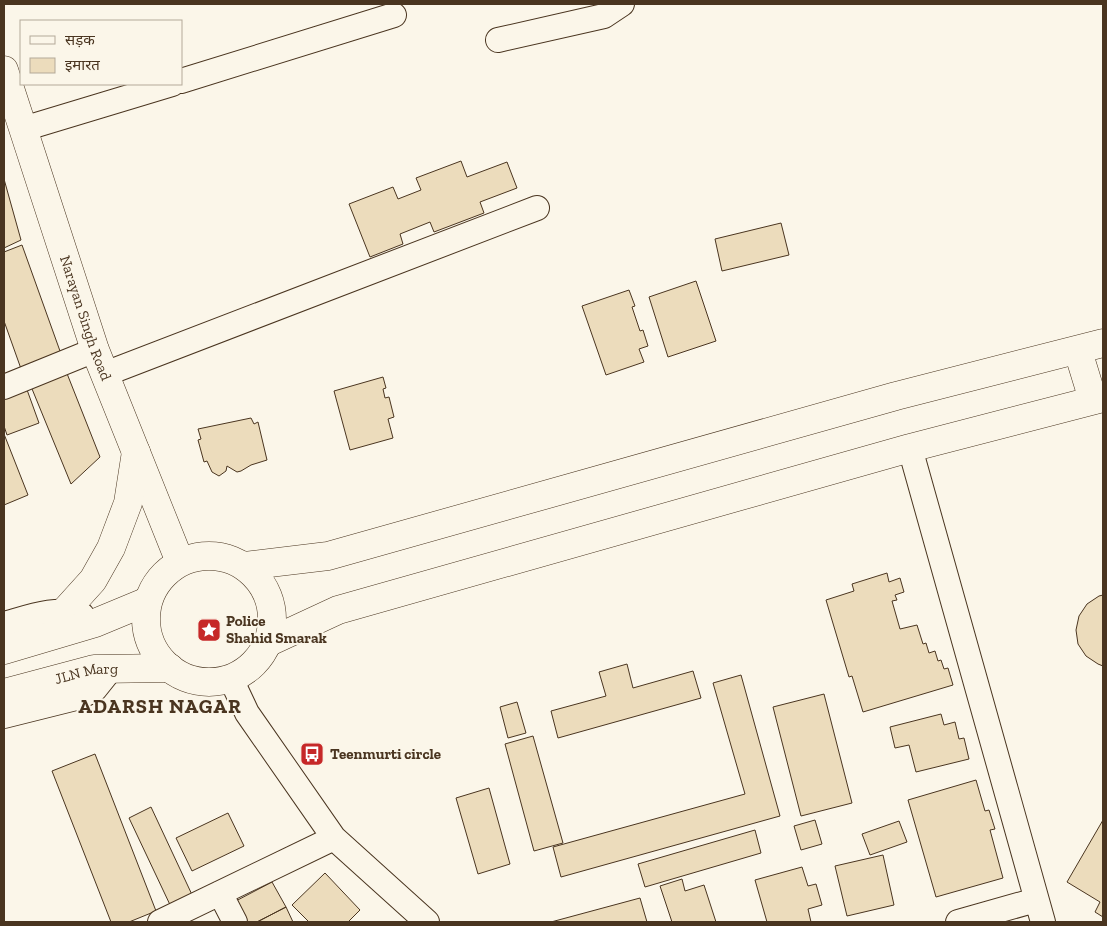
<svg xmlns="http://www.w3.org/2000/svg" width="1107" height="926" viewBox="0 0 1107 926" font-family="'Zilla Slab','Noto Sans Devanagari',serif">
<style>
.building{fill:#ecdcbc;stroke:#4a3520}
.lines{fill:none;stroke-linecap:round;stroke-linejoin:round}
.minor-casing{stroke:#4a3520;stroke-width:26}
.major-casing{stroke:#4a3520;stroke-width:29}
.minor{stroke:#fbf6e9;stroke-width:24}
.major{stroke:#fbf6e9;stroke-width:28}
.labels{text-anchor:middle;stroke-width:4;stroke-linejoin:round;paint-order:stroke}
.street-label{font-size:15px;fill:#4a3520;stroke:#fbf6e9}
.poi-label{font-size:15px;font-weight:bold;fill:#4a3520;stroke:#fbf6e9;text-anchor:start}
.district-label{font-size:20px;font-weight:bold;letter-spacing:1px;fill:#4a3520;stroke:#fbf6e9}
</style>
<rect width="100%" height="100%" fill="#fbf6e9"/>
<path class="building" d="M 461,161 L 467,177 L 507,162 L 517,188 L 480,202 L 484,213 L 434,232 L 430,222 L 400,234 L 403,244 L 370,257 L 349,204 L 393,187 L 398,199 L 421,190 L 416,178 Z
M 4,179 L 21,240 L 4,248 Z
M 781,223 L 789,255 L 722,271 L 715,239 Z
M 22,245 L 65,365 L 25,380 L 4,321 L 4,252 Z
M 696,281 L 716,341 L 668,357 L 649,297 Z
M 629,290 L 635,306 L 632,307 L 640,331 L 643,330 L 648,346 L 639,349 L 644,362 L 606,375 L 582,306 Z
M 66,371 L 100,457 L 71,484 L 30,384 Z
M 383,377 L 386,388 L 383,389 L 385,398 L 389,397 L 394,417 L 388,419 L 393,438 L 350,450 L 334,391 Z
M 26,387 L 39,423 L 7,435 L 4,426 L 4,395 Z
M 251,418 L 254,424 L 258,422 L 267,460 L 251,465 L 241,471 L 237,472 L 227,466 L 226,471 L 219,476 L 212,472 L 207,461 L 204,462 L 198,440 L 201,439 L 198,429 Z
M 4,434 L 28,495 L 4,505 Z
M 887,573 L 889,582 L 900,578 L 904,592 L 895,595 L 897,600 L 892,601 L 900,629 L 917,625 L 923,644 L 926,643 L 929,653 L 935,651 L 938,661 L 941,660 L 944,669 L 948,668 L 953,685 L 863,712 L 852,676 L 849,677 L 826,600 L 854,591 L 852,584 Z
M 1103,595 L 1103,666 L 1098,664 L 1086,656 L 1078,644 L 1076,630 L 1079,616 L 1087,604 L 1099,596 Z
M 627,664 L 633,688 L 693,671 L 701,698 L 558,738 L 551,711 L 606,696 L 599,672 Z
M 741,675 L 780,816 L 561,877 L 553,847 L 745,794 L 713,683 Z
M 824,694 L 852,803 L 801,816 L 773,707 Z
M 517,702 L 526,733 L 508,738 L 500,707 Z
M 941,714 L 944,725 L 955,722 L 959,739 L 964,738 L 969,759 L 916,772 L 909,745 L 895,748 L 890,727 Z
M 533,736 L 563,843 L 534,851 L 505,744 Z
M 95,754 L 156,911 L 129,922 L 111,922 L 52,771 Z
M 976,780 L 985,811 L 989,810 L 995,829 L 990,830 L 1003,878 L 936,897 L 908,800 Z
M 489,788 L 510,864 L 478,874 L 456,798 Z
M 151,807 L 194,899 L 172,909 L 129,818 Z
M 228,813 L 244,846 L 192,871 L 176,838 Z
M 815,820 L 822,844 L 801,850 L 794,826 Z
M 1103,820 L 1103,917 L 1095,912 L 1100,902 L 1067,882 Z
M 899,821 L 907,842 L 870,855 L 862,834 Z
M 755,830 L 761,853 L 645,887 L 638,864 Z
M 883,855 L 894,905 L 847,916 L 835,866 Z
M 802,867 L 808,886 L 816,884 L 822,905 L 808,909 L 811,922 L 767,922 L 755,880 Z
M 325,873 L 360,910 L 348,922 L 309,922 L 292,905 Z
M 682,879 L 685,891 L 704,885 L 716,922 L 672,922 L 660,886 Z
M 272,882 L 286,907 L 257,922 L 242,922 L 232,903 Z
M 640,898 L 647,922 L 551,922 Z
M 286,907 L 293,922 L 257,922 Z"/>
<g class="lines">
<g class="minor-casing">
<path id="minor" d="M 498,40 L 604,16 L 622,4
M 181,81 L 394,15
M 23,129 L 172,84
M 105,374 L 537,208
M 4,387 L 95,350
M 910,448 L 1043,922
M 4,624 C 29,617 57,606 82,615
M 231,679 L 247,713 L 334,838 L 427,922
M 4,716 L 80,697 L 95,689 L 111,669
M 220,893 L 235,922
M 160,922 L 334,838
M 958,922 L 1036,900"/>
</g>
<g class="major-casing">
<g id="major">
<path id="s1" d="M 4,70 L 95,350 L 180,562"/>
<path d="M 1078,351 L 1093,400"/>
<circle cx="209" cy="619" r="63"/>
<path d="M 245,566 L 328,556 L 896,396 L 1103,343"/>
<path d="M 65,611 L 93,580 L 111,548 L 128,503 L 136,452"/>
<path d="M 269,642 L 338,610 L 910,448 L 1103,398"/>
<path d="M 4,650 L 95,623 L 148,601"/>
<path id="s2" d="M 4,693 L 94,669 L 170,668"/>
</g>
</g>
<use href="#minor" class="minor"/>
<use href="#major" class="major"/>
</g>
<defs>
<g id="sight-square" transform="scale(1.25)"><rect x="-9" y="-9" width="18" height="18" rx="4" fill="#c62828" stroke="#fbf6e9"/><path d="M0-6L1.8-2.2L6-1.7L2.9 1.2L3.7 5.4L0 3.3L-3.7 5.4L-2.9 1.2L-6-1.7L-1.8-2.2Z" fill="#fff"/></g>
<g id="bus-square" transform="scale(1.25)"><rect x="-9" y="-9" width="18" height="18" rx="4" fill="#c62828" stroke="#fbf6e9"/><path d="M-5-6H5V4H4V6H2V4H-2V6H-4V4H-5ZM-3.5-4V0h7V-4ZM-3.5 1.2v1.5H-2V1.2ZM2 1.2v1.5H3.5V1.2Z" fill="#fff"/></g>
</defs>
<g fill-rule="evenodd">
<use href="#sight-square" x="209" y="630"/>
<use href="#bus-square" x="312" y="754"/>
</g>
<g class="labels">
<g class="street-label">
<text dy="5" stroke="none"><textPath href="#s1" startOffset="261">Narayan Singh Road</textPath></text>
<text dy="5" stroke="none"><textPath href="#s2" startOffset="85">JLN Marg</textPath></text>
</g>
<g class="poi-label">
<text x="226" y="626">Police<tspan x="226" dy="17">Shahid Smarak</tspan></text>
<text x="330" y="759">Teenmurti circle</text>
</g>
<g class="district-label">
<text x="160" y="713">ADARSH NAGAR</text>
</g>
</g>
<rect width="1107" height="926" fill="none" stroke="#4a3520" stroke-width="10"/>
<rect x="20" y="20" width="162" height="65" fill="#fbf6e9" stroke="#b4a999"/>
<rect x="30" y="36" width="25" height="8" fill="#fbf6e9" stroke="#b4a999"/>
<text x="65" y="45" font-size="15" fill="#4a3520">सड़क</text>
<rect x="30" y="58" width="25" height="15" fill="#ecdcbc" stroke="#b4a999"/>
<text x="65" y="70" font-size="15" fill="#4a3520">इमारत</text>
</svg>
